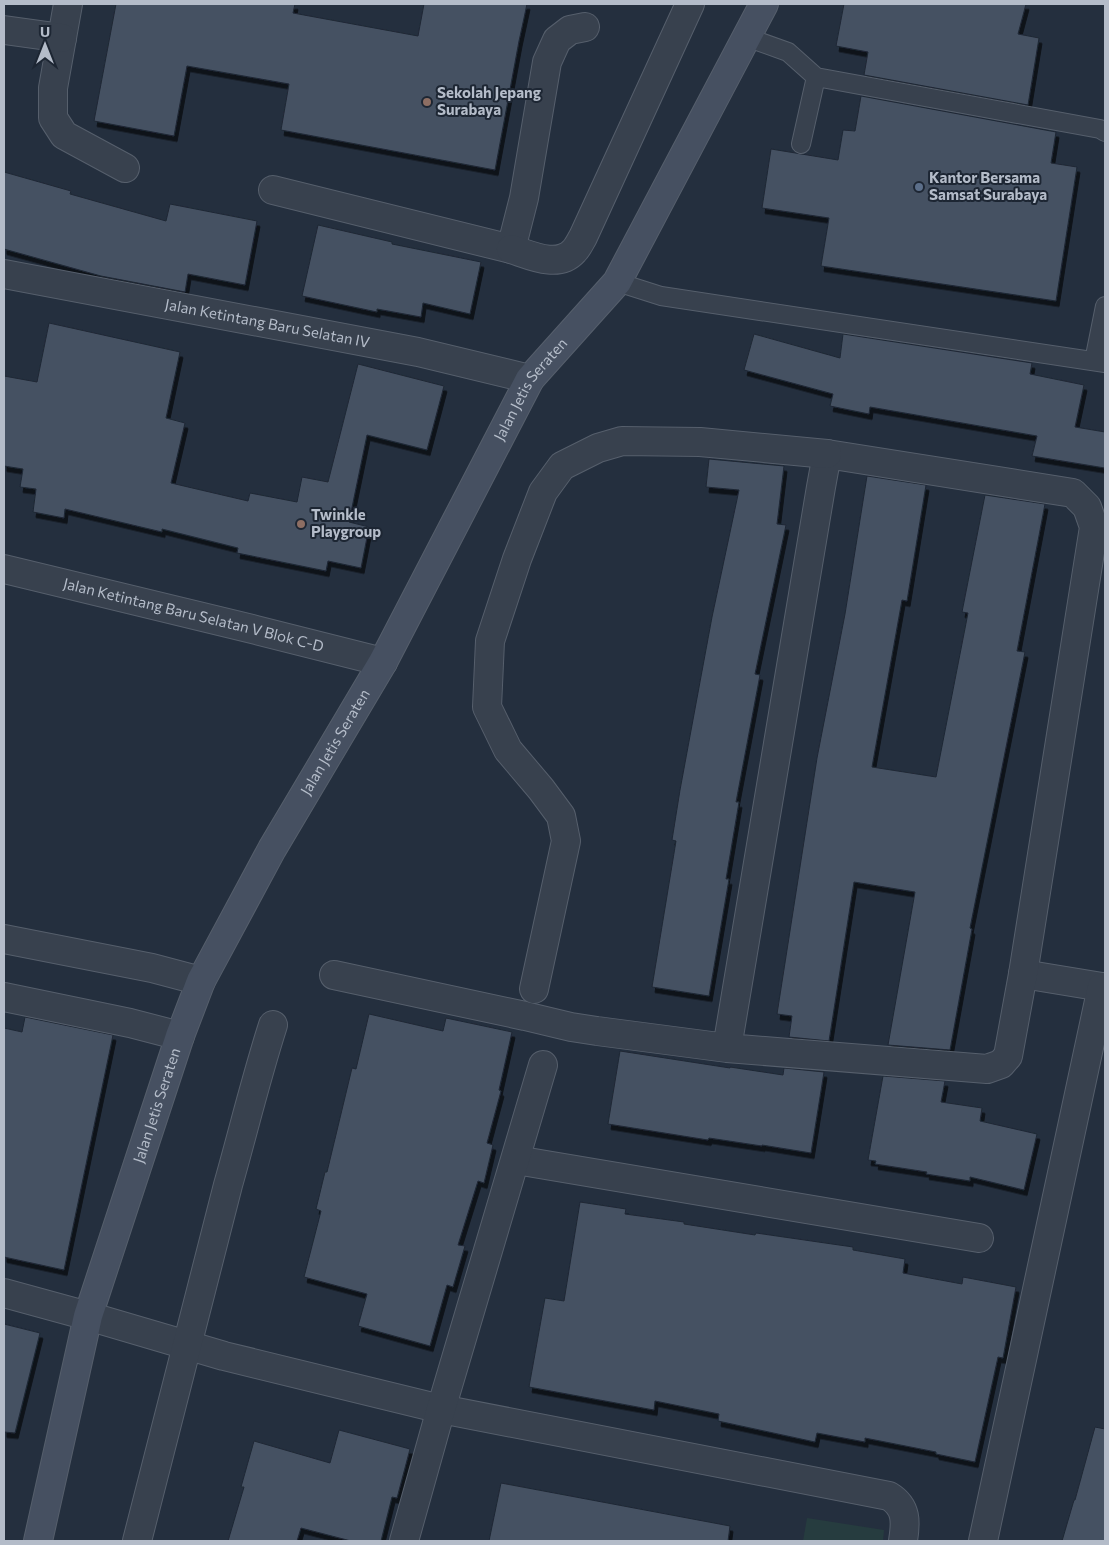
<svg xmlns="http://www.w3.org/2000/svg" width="1109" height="1545" viewBox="0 0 1109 1545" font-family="Commissioner,sans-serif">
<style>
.green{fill:#263c3f}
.building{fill:#455162;stroke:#1f2835;filter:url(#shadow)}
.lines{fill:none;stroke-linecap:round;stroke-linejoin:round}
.lane-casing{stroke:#565f6c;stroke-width:20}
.street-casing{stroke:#565f6c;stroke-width:30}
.secondary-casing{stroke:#565f6c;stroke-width:30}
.lane{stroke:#38414e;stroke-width:18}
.street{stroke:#38414e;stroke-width:28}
.secondary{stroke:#465061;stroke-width:28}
.education-dot{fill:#8d6e63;stroke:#1d2633;stroke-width:2}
.service-dot{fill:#5c6f8a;stroke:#1d2633;stroke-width:2}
.labels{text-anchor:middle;stroke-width:4;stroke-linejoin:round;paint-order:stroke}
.poi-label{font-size:15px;font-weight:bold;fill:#b4bcc9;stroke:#1d2633;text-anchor:start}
.street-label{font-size:15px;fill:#b4bcc9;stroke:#1d2633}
</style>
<defs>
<filter id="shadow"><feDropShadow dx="3" dy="5.5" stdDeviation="0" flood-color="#0009"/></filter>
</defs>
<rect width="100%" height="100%" fill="#242f3e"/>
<path class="green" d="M 807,1518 L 884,1530 L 883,1541 L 803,1541 Z"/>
<path class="building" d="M 116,4 L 295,4 L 293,13 L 418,36 L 424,4 L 527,4 L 519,41 L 495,170 L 281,130 L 289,84 L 187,66 L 174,136 L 94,121 Z
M 844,4 L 1026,4 L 1018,34 L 1039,38 L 1028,105 L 864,75 L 868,52 L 836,46 Z
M 861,96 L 1056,132 L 1051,163 L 1077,167 L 1056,301 L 821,266 L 829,218 L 762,208 L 771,149 L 838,160 L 843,130 L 855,131 Z
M 4,172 L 71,191 L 70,194 L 166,221 L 170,204 L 257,221 L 245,285 L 188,274 L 185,292 L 101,276 L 4,249 Z
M 318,225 L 392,242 L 392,244 L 481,262 L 470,314 L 423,303 L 421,317 L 377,309 L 377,312 L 302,296 Z
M 49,323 L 180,352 L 166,418 L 185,423 L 171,483 L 248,501 L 250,493 L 297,502 L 302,477 L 328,482 L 358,364 L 444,386 L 427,450 L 367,435 L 349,522 L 369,527 L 361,568 L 328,561 L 326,571 L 237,553 L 238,548 L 162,529 L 162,532 L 65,509 L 64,518 L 33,512 L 36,489 L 20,487 L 23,469 L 4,466 L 4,376 L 37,382 Z
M 754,334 L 840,358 L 843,334 L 1032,363 L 1030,374 L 1084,385 L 1075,427 L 1105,432 L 1105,468 L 1032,456 L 1037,436 L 870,407 L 869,414 L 830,406 L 833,394 L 744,370 Z
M 709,459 L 784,466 L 777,524 L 786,525 L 755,674 L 760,675 L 736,802 L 739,802 L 726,879 L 729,879 L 709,996 L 652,987 L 676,841 L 672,840 L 680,790 L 712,617 L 739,490 L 706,487 Z
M 867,476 L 926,485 L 907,601 L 902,600 L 872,767 L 936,777 L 968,613 L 962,612 L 985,495 L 1045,504 L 1017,651 L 1025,652 L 970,928 L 972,929 L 950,1050 L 888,1045 L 915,892 L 854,882 L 829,1041 L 789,1037 L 792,1016 L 777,1014 L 817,758 L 845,614 Z
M 369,1014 L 443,1031 L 446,1018 L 512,1032 L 499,1090 L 501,1091 L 487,1143 L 493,1145 L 484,1183 L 478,1181 L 458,1245 L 465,1246 L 453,1287 L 447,1285 L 430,1346 L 358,1326 L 367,1294 L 304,1277 L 321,1211 L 316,1209 L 325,1172 L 327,1172 L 352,1068 L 356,1069 Z
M 25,1017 L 113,1035 L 64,1270 L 4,1257 L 4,1028 L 22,1032 Z
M 620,1051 L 730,1068 L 730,1067 L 783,1075 L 784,1068 L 824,1072 L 811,1153 L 762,1145 L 762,1146 L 709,1138 L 708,1140 L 608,1124 Z
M 883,1076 L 945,1081 L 941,1102 L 982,1108 L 980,1121 L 1037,1134 L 1024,1190 L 970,1177 L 970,1181 L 926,1174 L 927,1172 L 875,1164 L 876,1161 L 868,1160 Z
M 580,1202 L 626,1209 L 625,1214 L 684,1222 L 684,1224 L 755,1235 L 756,1233 L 853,1247 L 853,1250 L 905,1259 L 903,1273 L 962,1284 L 963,1277 L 1016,1287 L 1003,1358 L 998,1357 L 975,1462 L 936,1454 L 936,1452 L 865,1438 L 865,1442 L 817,1433 L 815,1442 L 718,1421 L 719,1414 L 655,1401 L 654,1410 L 529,1387 L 545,1298 L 564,1301 Z
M 4,1324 L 40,1333 L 15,1433 L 4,1432 Z
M 1095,1427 L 1105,1429 L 1105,1541 L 1062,1541 L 1074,1500 L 1075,1500 Z
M 339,1430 L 410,1449 L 397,1498 L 392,1497 L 381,1541 L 351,1541 L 301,1528 L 297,1541 L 228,1541 L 244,1487 L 241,1487 L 254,1441 L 330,1463 Z
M 501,1483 L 730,1526 L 728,1541 L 489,1541 Z"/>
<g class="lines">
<g class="lane-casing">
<path id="lane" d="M 746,37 L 788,52 L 816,77 L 1100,129 L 1105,132
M 801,144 L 816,77
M 617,282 L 661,296 L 1105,363
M 1094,361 L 1105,306"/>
</g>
<g class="street-casing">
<g id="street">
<path d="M 68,4 L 53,88 L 53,118 L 64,135 L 125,168"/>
<path d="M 4,30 L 62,38"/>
<path d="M 273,190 L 511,249 L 524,198 L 547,62 L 557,40 L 570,30 L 585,27"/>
<path d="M 511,249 C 530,255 558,269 574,251 C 578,247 580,242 583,237 L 690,4"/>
<path id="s1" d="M 4,274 L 418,352 L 530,379"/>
<path id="s2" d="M 4,569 L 256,630 L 383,662"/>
<path d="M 4,939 L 152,968 L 201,981"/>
<path d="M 1023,974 L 1102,987"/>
<path d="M 334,975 L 525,1016 L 571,1027 L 597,1031 L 727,1048 L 987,1069 L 1001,1064 L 1008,1056 L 1023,974 L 1094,527 L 1087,507 L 1073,493 L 827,454 L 821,487 L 727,1048"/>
<path d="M 534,989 L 566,841 L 561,816 L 541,789 L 508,750 L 487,707 L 490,641 L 517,559 L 543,492 L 562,466 L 598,448 L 622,441 L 700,442 L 827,454"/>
<path d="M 4,997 L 130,1023 L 180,1036"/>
<path d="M 516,1160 L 979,1238"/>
<path d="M 4,1293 L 88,1316 L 224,1356 L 441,1409 L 889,1496 C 907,1507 906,1522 903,1541"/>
<path d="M 137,1541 C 168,1423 197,1304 228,1185 C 243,1132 256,1078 273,1025"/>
<path d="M 404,1541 L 441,1409 L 543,1065"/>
<path d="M 983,1541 L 1102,987 L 1105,988"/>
</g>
</g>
<g class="secondary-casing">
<g id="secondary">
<path id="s3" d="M 38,1541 L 88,1316 L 180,1036 L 201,981 L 272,849 L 383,662 L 530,379 L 617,282 L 764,4"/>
</g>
</g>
<use href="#lane" class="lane"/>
<use href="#street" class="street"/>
<use href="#secondary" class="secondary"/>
</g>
<g class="education-dot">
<circle cx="427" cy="102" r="5"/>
<circle cx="301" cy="524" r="5"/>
</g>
<circle class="service-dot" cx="919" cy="187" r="5"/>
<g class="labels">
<g class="poi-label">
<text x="437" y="98">Sekolah Jepang<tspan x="437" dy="17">Surabaya</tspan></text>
<text x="929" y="183">Kantor Bersama<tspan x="929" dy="17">Samsat Surabaya</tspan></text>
<text x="311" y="520">Twinkle<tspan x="311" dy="17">Playgroup</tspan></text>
</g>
<g class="street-label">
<text dy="5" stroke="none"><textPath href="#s1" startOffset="268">Jalan Ketintang Baru Selatan IV</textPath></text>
<text dy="5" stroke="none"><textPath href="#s3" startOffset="1262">Jalan Jetis Seraten</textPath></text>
<text dy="5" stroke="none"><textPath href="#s2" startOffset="195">Jalan Ketintang Baru Selatan V Blok C-D</textPath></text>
<text dy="5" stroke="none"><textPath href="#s3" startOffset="858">Jalan Jetis Seraten</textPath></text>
<text dy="5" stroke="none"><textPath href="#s3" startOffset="452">Jalan Jetis Seraten</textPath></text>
</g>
</g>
<rect width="1109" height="1545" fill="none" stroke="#b4bcc9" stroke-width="10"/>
<g transform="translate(45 45)" stroke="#1d2633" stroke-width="4" paint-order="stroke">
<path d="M0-4L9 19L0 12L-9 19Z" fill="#b4bcc9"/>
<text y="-8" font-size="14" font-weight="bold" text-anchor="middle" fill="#b4bcc9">U</text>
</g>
</svg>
